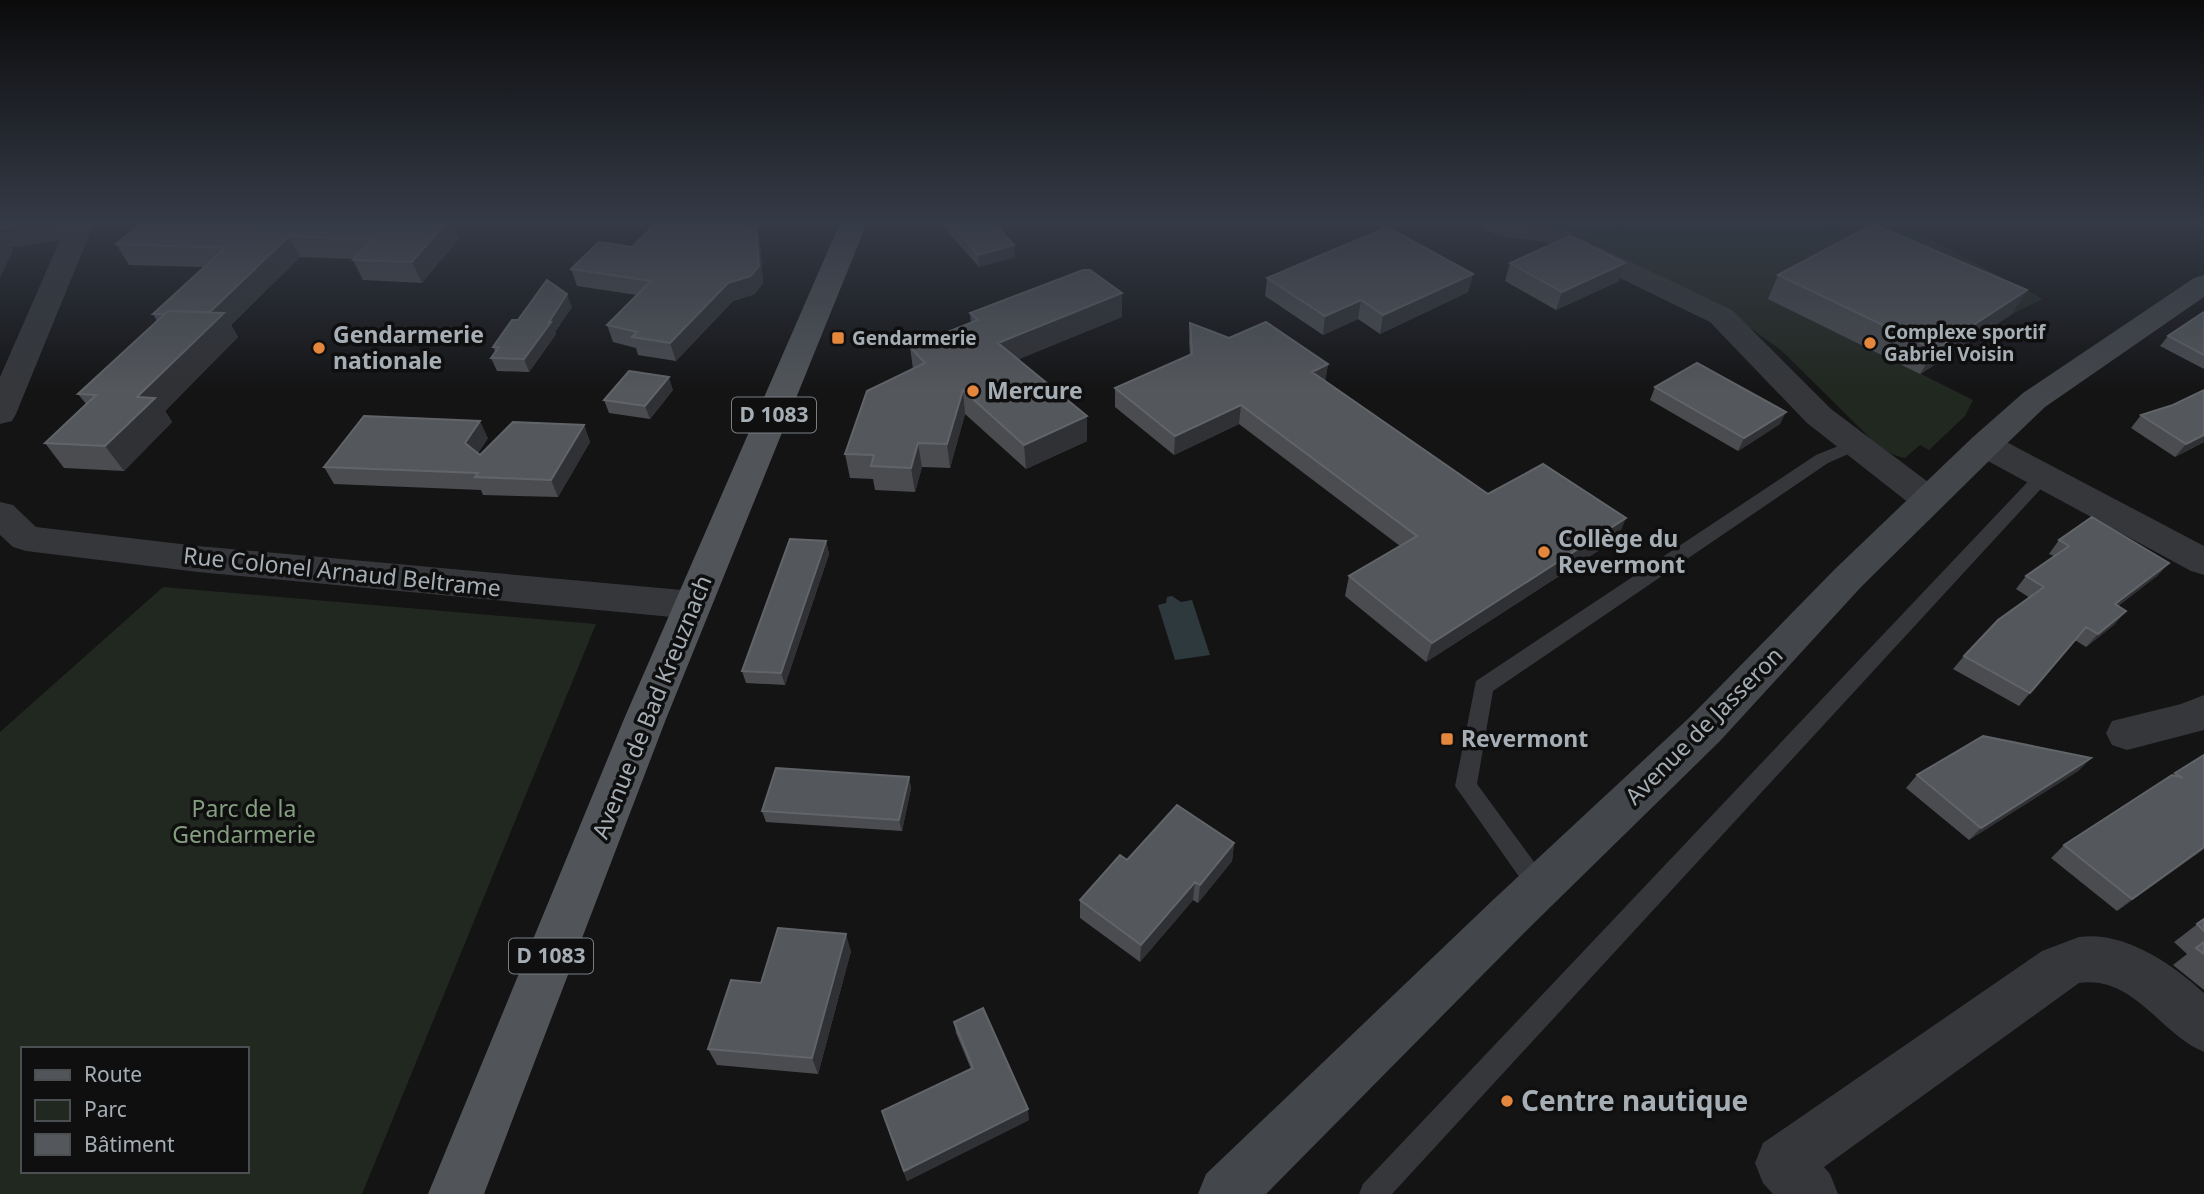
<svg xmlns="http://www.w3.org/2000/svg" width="2204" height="1194" viewBox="0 0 2204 1194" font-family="'Noto Sans',sans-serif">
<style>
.green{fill:#212820;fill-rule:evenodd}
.water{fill:#2e393d}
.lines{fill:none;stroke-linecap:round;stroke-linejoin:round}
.lane{fill:#35373a;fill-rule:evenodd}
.street{fill:#35373a;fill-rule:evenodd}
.secondary{fill:#43464a;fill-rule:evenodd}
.primary{fill:#515559;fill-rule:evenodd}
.wall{fill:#4a4c50}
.shaded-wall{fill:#303134}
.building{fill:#54575b;stroke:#616469;stroke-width:2}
.poi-dot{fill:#e4873d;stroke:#0f0f10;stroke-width:2.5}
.labels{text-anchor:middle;stroke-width:7;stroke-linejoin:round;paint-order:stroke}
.far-poi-label{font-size:19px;font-weight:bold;fill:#a6aeb5;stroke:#0f0f10;text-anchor:start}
.shield{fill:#0f0f10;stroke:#797e84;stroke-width:2}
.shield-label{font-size:21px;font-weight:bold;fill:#a6aeb5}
.poi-label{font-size:23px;font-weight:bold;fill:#a6aeb5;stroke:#0f0f10;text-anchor:start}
.street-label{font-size:23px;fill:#a6aeb5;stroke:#0f0f10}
.park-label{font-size:23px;fill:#849e7f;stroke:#0f0f10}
.near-poi-label{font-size:28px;font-weight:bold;fill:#a6aeb5;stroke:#0f0f10;text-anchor:start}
</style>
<rect width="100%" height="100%" fill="#141415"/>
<path class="green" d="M 1515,223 L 1607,223 L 1618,228 L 1635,223 L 1819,223 L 1868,244 L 1909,228 L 2043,299 L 2012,314 L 1921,374 L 1973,400 L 1965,416 L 1929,450 L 1920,445 L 1905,458 C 1893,456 1884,450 1874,442 L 1781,350 L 1736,318 L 1581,236 Z
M 163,587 L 596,624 L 362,1194 L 0,1194 L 0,732 ZM 23,1049 L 247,1049 L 247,1171 L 23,1171 Z"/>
<path class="water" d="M 1172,596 L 1181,602 L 1192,600 L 1210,655 L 1175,660 L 1158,605 L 1166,603 L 1167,597 Z"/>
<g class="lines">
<path class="lane" d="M 1856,439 L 1864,444 L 1862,448 L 1828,463 L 1493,691 L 1477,784 L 1548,881 L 1552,888 L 1548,895 L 1540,899 L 1532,895 L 1455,786 L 1476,681 L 1816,455 Z
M 2043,470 L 2049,472 L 2052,476 L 2049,480 L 1392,1194 L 1359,1194 L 1363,1184 L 2037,472 Z"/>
<path class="street" d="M 63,223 L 94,223 L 16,414 L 12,421 L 0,424 L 0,377 L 60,240 L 0,249 L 0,233 Z
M 1480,223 L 1522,223 L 1562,229 L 1732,310 L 1831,409 L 1940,491 L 1945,499 L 1940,507 L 1927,511 L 1914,507 L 1807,423 L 1710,322 L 1546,242 L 1499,236 L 1483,229 Z
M 1985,434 L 1997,437 L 2204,546 L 2204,575 L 2191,571 L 1973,453 L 1968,445 L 1973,437 Z
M 0,502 L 13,505 L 36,527 L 198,546 L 693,591 L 707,595 L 712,605 L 707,615 L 693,619 L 198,572 L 26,551 L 13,547 L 0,535 Z
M 2204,695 L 2204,730 L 2127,750 L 2112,745 L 2106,733 L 2112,721 L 2181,704 Z
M 2079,937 C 2125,931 2172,964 2204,993 L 2204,1052 C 2160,1034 2134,975 2079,983 L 1824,1167 L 1830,1174 L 1838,1194 L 1773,1194 L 1763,1183 L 1755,1163 L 1763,1143 L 2042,951 Z"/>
<path class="secondary" d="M 2204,275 L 2204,297 L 2045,407 L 1997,453 L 1861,587 L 1720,741 L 1528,929 L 1266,1194 L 1198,1194 L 1206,1174 L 1494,899 L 1690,717 L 1835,569 L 1973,437 L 2023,393 L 2194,278 Z"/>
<path class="primary" d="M 840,223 L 867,223 L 666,719 L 484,1194 L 428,1194 L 624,719 Z"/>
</g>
<path class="wall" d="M 142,223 L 459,238 L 422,283 L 363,280 L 353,260 L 354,259 L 300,257 L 231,325 L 238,337 L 165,411 L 172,422 L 124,471 L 64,468 L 45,443 L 86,404 L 78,394 L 157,321 L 153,314 L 204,267 L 129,265 L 116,244 Z
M 940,223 L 994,223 L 1015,257 L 979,267 Z
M 756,227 L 760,244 L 763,283 L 755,294 L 733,301 L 676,361 L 638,355 L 636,348 L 613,342 L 607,325 L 637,295 L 577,286 L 571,269 L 632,247 Z
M 1510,263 L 1619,281 L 1556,310 L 1505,281 Z
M 1473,274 L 1468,292 L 1380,334 L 1358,319 L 1323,335 L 1265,296 L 1267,278 Z
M 1778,275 L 2012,314 L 1920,374 L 1768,299 Z
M 1122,293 L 1122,317 L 1018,359 L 1087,416 L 1087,441 L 1026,469 L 965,414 L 950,468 L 922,467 L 915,492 L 875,490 L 873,479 L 850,478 L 845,454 L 913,369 L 910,347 L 971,323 L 970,313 Z
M 572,307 L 555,332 L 556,334 L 529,372 L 497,371 L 491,358 L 495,352 L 493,347 L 518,320 Z
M 2204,312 L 2204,369 L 2160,346 L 2168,336 Z
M 1190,323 L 1229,338 L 1328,364 L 1325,381 L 1488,494 L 1618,538 L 1426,662 L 1345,596 L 1349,576 L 1400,546 L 1239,424 L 1174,455 L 1115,407 L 1115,388 L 1190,355 L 1189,341 Z
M 1655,387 L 1780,424 L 1738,451 L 1650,400 Z
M 673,390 L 650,419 L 609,413 L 604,400 Z
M 2204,390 L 2204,442 L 2175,457 L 2131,428 L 2141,415 L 2173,405 Z
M 584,425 L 590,442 L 558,497 L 483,495 L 481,490 L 334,484 L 324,467 L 488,438 L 478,453 L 480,455 Z
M 2059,540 L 2169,563 L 2157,576 L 2118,606 L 2115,624 L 2086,647 L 2075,640 L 2019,706 L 1953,669 L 1964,656 L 2030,598 L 2016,589 L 2026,576 L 2054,556 L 2049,554 Z
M 826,541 L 829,554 L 785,685 L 746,683 L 742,671 Z
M 2204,755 L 2204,849 L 2117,911 L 2051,858 L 2064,845 Z
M 2091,758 L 2078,771 L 1969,840 L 1906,788 L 1917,775 Z
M 909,777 L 911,788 L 902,831 L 766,822 L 762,811 Z
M 1234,843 L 1232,861 L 1198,903 L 1193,900 L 1140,962 L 1080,918 L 1080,900 L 1127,860 Z
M 2204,919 L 2204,990 L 2173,965 L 2187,954 L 2174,942 Z
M 851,951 L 818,1074 L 717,1065 L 708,1049 Z
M 954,1022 L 1029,1120 L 907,1181 L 882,1111 L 971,1069 L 956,1033 Z"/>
<path class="shaded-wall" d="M 0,223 L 25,223 L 24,227 L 0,231 Z
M 446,223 L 453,223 L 459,238 L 422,283 L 412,262 Z
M 756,227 L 760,244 L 763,283 L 755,294 L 733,301 L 676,361 L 670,343 Z
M 0,232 L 13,250 L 0,278 Z
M 289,236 L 300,257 L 231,325 L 238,337 L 165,411 L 172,422 L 124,471 L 105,446 L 137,397 L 207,315 Z
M 1014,245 L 1015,257 L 979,267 L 978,255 Z
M 1625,263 L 1619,281 L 1556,310 L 1562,292 Z
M 1473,274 L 1468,292 L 1380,334 L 1383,315 Z
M 2027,290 L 2012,314 L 1920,374 L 1935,350 Z
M 1122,293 L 1122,317 L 1000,367 L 998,343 Z
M 567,294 L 572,307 L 555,332 L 556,334 L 529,372 L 524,359 Z
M 1361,300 L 1358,319 L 1323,335 L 1325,316 Z
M 1328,364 L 1325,383 L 1312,372 Z
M 669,377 L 673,390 L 650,419 L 645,406 Z
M 963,390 L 965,414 L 950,468 L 947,444 Z
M 1241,405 L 1239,424 L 1174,455 L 1175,436 Z
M 1786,412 L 1780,424 L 1738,451 L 1744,438 Z
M 1087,416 L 1087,441 L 1026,469 L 1024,445 Z
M 480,421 L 488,438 L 474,460 L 465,443 Z
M 584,425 L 590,442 L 558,497 L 551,480 Z
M 2204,435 L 2204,442 L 2175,457 L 2186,444 Z
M 918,443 L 922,467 L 915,492 L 911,468 Z
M 1626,518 L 1618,538 L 1426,662 L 1432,643 Z
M 826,541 L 829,554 L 785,685 L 781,673 Z
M 2169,563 L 2157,576 L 2103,617 L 2115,604 Z
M 2126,611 L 2115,624 L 2086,647 L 2098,634 Z
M 2091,758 L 2078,771 L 1969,840 L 1981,828 Z
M 909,777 L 911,788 L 902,831 L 899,820 Z
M 1234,843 L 1232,861 L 1198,903 L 1200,885 Z
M 2204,847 L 2204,849 L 2117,911 L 2132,899 Z
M 1195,882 L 1193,900 L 1140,962 L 1141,945 Z
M 846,934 L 851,951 L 818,1074 L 812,1058 Z
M 1028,1109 L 1029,1120 L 907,1181 L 904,1171 Z"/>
<path class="building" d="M 142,223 L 446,223 L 412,262 L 353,260 L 372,240 L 289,236 L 210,312 L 168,311 L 165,314 L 153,314 L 225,248 L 116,244 Z
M 656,223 L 732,223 L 756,227 L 759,266 L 751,276 L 728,283 L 670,343 L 632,337 L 637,332 L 607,325 L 651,281 L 571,269 L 599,242 L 632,247 Z
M 950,223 L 994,223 L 1014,245 L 978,255 Z
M 1873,224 L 2027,290 L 1935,350 L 1778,275 Z
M 1387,227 L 1473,274 L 1383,315 L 1361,300 L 1325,316 L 1267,278 Z
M 1570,236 L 1625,263 L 1562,292 L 1510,263 Z
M 1083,270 L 1090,270 L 1122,293 L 998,343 L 1087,416 L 1024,445 L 963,390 L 947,444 L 918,443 L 911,468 L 871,466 L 874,455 L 845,454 L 867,391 L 925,363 L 910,347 L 978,320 L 970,313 Z
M 547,280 L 567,294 L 549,322 L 551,322 L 524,359 L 491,358 L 499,347 L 493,347 L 512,320 L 518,320 Z
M 168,311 L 224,313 L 137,397 L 155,398 L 105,446 L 45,443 L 96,395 L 78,394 Z
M 2204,312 L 2204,355 L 2168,336 Z
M 1266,322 L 1328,364 L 1312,372 L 1488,494 L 1543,464 L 1626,518 L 1432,643 L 1349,576 L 1417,536 L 1241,405 L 1175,436 L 1115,388 L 1192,354 L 1190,323 L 1229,338 Z
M 1697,363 L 1786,412 L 1744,438 L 1655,387 Z
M 629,371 L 669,377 L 645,406 L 604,400 Z
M 2204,390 L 2204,435 L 2186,444 L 2141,415 L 2173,405 Z
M 364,416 L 480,421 L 465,443 L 480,455 L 513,422 L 584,425 L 551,480 L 475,477 L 478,473 L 324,467 Z
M 2092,517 L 2169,563 L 2115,604 L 2126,611 L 2098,634 L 2086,627 L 2030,693 L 1964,656 L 1998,620 L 2044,587 L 2026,576 L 2069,546 L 2059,540 Z
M 790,539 L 826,541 L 781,673 L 742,671 Z
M 1983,736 L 2091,758 L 1981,828 L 1917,775 Z
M 2204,755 L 2204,847 L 2132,899 L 2064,845 L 2172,775 L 2183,778 L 2175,773 Z
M 776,768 L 909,777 L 899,820 L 762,811 Z
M 1177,805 L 1234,843 L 1200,885 L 1195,882 L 1141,945 L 1080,900 L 1120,855 L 1127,860 Z
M 2204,919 L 2204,931 L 2197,924 Z
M 778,928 L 846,934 L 812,1058 L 708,1049 L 731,980 L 761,983 Z
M 2204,942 L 2204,954 L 2196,948 Z
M 983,1008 L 1028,1109 L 904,1171 L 882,1111 L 973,1068 L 954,1022 Z"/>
<linearGradient id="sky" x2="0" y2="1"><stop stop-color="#0b0b0c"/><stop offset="0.57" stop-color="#343a46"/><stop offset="1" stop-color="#343a46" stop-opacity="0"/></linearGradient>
<rect width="2204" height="390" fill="url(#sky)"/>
<g class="poi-dot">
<rect x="831" y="331" width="14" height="14" rx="3.5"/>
<circle cx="1870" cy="343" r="7"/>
<circle cx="319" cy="348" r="7"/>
<circle cx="973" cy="391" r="7"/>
<circle cx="1544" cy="552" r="7"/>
<rect x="1440" y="732" width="14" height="14" rx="3.5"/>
<circle cx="1507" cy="1101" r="7"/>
</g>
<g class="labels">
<g class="far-poi-label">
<text x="1884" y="339">Complexe sportif<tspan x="1884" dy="22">Gabriel Voisin</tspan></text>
<text x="852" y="345">Gendarmerie</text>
</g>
<g class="shield">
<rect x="732" y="397.5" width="84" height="35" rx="5"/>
<rect x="509" y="938.5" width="84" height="35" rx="5"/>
</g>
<g class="shield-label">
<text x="774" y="422">D 1083</text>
<text x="551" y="963">D 1083</text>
</g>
<g class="poi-label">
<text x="333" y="343">Gendarmerie<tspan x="333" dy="26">nationale</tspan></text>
<text x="987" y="399">Mercure</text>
<text x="1558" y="547">Collège du<tspan x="1558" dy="26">Revermont</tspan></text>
<text x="1461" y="747">Revermont</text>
</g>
<g class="street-label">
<text transform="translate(342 572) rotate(6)" y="8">Rue Colonel Arnaud Beltrame</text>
<text transform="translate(652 707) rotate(-68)" y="8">Avenue de Bad Kreuznach</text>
<text transform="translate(1704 726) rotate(-45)" y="8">Avenue de Jasseron</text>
</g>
<g class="park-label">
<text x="244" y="817">Parc de la<tspan x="244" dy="26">Gendarmerie</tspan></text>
</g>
<g class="near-poi-label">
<text x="1521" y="1111">Centre nautique</text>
</g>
</g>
<rect x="21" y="1047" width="228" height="126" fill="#0f0f10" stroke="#4b4f52" stroke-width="2"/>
<rect x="35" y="1070" width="35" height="10" fill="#515559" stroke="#4b4f52" stroke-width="2"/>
<text x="84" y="1082" font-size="21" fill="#a6aeb5">Route</text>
<rect x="35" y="1100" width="35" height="21" fill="#212820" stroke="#4b4f52" stroke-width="2"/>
<text x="84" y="1117" font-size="21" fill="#a6aeb5">Parc</text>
<rect x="35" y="1134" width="35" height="21" fill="#54575b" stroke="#4b4f52" stroke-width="2"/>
<text x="84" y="1152" font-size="21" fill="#a6aeb5">Bâtiment</text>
</svg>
